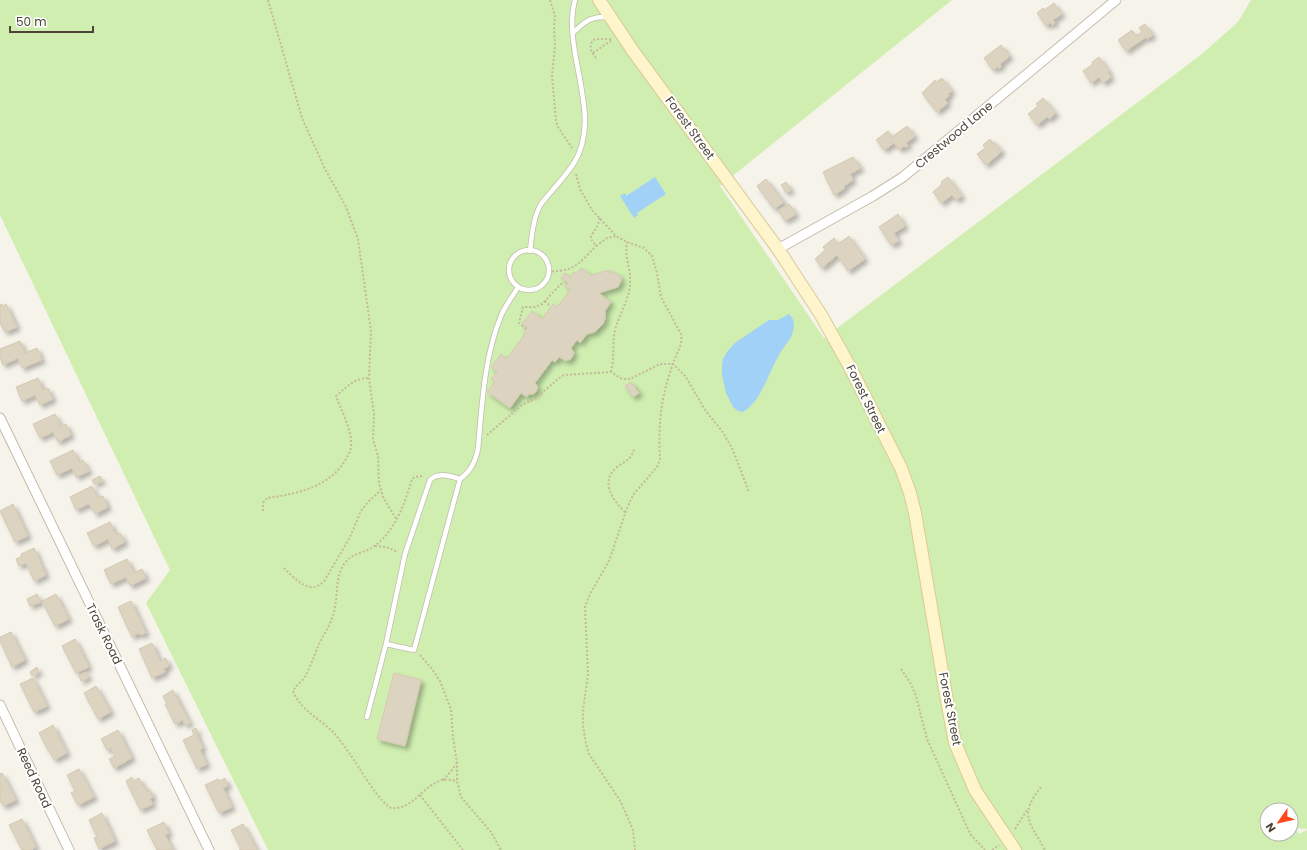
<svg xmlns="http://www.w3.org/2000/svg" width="1307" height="850" viewBox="0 0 1307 850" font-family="Poppins,sans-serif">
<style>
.green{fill:#cfeeb0;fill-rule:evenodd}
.water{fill:#a2d1f7}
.building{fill:#dcd3c1;stroke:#d5c9b1;filter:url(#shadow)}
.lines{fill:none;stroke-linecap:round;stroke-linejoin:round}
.lane-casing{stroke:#c3bcac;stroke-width:6}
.street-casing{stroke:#c3bcac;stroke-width:11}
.secondary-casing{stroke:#dacb96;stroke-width:14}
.path{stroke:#c6b99b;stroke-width:2;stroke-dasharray:2 2;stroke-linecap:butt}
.lane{stroke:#fff;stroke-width:4.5}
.street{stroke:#fff;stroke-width:9}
.secondary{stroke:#fff5cc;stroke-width:12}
.labels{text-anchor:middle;stroke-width:4;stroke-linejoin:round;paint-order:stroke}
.street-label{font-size:12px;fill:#4c4537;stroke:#fff}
</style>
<defs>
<filter id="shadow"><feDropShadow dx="3.5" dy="3.5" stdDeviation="2" flood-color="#0004"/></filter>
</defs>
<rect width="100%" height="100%" fill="#f6f3ea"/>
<path class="green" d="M 0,0 L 952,0 L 720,186 L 824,338 L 1202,54 L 1238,22 L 1251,0 L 1307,0 L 1307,829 L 1296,828 L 1299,834 L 1307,830 L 1307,850 L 268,850 L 146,603 L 170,570 L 0,215 ZM 1267,810 L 1291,810 L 1291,834 L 1267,834 Z"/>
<path class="water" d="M 655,177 L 666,194 L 637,213 L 638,215 L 634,218 L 620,196 L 625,193 L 626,196 Z
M 789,314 C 794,318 795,325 793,331 C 791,340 783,347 779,355 C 768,374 762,400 743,412 L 738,411 L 733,407 L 726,393 L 722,375 L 722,364 L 723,359 L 727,352 L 735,343 L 757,328 L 769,320 L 778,320 Z"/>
<path class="building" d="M 1054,3 L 1062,14 L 1053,20 L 1055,23 L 1052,25 L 1050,23 L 1046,26 L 1037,13 L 1043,8 L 1044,10 Z
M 1145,24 L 1153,35 L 1147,39 L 1146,37 L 1126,51 L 1118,40 L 1132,30 L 1136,36 L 1142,32 L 1139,28 Z
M 1001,45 L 1010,56 L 1000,64 L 1002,66 L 999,68 L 997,67 L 993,70 L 984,58 Z
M 1099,57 L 1109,71 L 1108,72 L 1111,77 L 1103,83 L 1099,77 L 1091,83 L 1083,71 L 1093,64 L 1092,62 Z
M 942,78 L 952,91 L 948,94 L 949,96 L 945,100 L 948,103 L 937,112 L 922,93 L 935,80 L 936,82 Z
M 1043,98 L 1056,113 L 1049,119 L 1047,117 L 1037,125 L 1028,114 L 1038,106 L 1036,104 Z
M 907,126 L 915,136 L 906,143 L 908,146 L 906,148 L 904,146 L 900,150 L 894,143 L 884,150 L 876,140 L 888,131 L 892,137 Z
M 990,139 L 993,143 L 994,142 L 1002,151 L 986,165 L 977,154 L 985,148 L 983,145 Z
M 853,157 L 861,168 L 850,174 L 853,180 L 844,186 L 845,188 L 834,195 L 823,172 Z
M 948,177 L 962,196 L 956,200 L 952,195 L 941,203 L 933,192 L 942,184 L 941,182 Z
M 766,179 L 784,202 L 774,209 L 757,186 Z
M 786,182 L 791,190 L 786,193 L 781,185 Z
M 789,204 L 796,214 L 785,221 L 778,211 Z
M 898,214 L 905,226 L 894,233 L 899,241 L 891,245 L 879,227 Z
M 849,236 L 865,259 L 848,271 L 837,255 L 822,268 L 815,259 L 825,250 L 823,247 L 834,238 L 838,244 Z
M 581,268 L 591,275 L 610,270 L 611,273 L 618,274 L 621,278 L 621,281 L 618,287 L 599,293 L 611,302 L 605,311 L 605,319 L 603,324 L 595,332 L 587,334 L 580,343 L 577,340 L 571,348 L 574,353 L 571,359 L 566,361 L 559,357 L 555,362 L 552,360 L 535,383 L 538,387 L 536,392 L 533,394 L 529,394 L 527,397 L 521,393 L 510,408 L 487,392 L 495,382 L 491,379 L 497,372 L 491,367 L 501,354 L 506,359 L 522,338 L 527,327 L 522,324 L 532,311 L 542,319 L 553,304 L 557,307 L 570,290 L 565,287 L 568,283 L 561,278 L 565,273 L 570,277 L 574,272 L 576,274 Z
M 2,304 L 3,306 L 6,304 L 17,327 L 5,332 L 0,323 L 0,305 Z
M 20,341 L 25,353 L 37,348 L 42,360 L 22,368 L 18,358 L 3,365 L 0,357 L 0,349 Z
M 38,378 L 43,390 L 48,388 L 53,399 L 40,405 L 35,395 L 22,401 L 16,387 Z
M 631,382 L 639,393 L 633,397 L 625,386 Z
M 55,414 L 61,426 L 66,424 L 71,435 L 58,442 L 53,432 L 40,438 L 33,424 Z
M 73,450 L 79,462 L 83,460 L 89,471 L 76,477 L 72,468 L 57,475 L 50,461 Z
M 100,476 L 102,481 L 94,484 L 92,480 Z
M 92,486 L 98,498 L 103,496 L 108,507 L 95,514 L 91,506 L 88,504 L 76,510 L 70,497 Z
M 13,504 L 28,536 L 15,542 L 0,511 Z
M 110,522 L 116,535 L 120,533 L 125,542 L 112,549 L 108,539 L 94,546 L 87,533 Z
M 34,548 L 46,575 L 34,581 L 26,563 L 19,566 L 16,559 L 22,556 L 21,554 Z
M 127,559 L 134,573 L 142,569 L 146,578 L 130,586 L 126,577 L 111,584 L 104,570 Z
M 37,594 L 41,602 L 30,606 L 27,599 Z
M 56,594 L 69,619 L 55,626 L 42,601 Z
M 131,601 L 146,633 L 140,635 L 139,633 L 132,637 L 118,607 Z
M 11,632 L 25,660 L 12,667 L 0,641 L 0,637 Z
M 75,639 L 89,667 L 76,673 L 62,646 Z
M 152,643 L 160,661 L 166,658 L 169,666 L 164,669 L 165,672 L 152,678 L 139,649 Z
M 37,667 L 39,672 L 32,676 L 30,672 Z
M 86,672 L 89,677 L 81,681 L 79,676 Z
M 394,673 L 421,680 L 405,746 L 377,739 Z
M 33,678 L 47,706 L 34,712 L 20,684 Z
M 96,686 L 111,712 L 98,719 L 84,693 Z
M 173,690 L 190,723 L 185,725 L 183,720 L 175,724 L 165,704 L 167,704 L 163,696 Z
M 53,725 L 67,753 L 54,760 L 50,752 L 49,752 L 39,733 Z
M 196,728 L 198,732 L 196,733 L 203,748 L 200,750 L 207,764 L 197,769 L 183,740 L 194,735 L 192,730 Z
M 118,730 L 132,758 L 114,768 L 109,759 L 115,756 L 111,748 L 107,750 L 101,739 Z
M 79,769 L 94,797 L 78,805 L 71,793 L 75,791 L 67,775 Z
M 2,773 L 16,800 L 3,806 L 0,801 L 0,774 Z
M 132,777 L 134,781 L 139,778 L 143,786 L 144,785 L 147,791 L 150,790 L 153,797 L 150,799 L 153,804 L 140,810 L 126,781 Z
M 225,778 L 228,786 L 223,788 L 232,807 L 219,813 L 205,785 L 218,779 L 220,781 Z
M 102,813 L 115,841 L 99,849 L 94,838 L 97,837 L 89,820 Z
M 22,819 L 36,847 L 30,850 L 22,850 L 9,825 Z
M 164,822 L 169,833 L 165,835 L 173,850 L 157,850 L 147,830 Z
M 243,824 L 257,850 L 239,850 L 241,849 L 231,830 Z"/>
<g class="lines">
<g class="lane-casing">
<path id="lane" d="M 573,33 C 584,22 591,16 607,17
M509 270a20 20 0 1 1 40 0a20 20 0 1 1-40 0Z
M 530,251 C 532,235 533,218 541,204 C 552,190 565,177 574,163 C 604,114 561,52 575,0
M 386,644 L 405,554 L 430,480 C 438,472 450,476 460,479
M 367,717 L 386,644 L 414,650 L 460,479 C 471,471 475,462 478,449 C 482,405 484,357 501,316 C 505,306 513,296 518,287"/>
</g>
<g class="street-casing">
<path id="street" d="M 778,249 L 873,196 L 903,177 L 1116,0
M 0,418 L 209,850
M 0,705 L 69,850"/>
</g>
<g class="secondary-casing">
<path id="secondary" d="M 599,0 L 633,51 L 778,249 L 821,315 L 850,367 L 901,468 L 910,493 L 915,513 L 946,695 L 955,743 L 975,790 L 1015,850"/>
</g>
<path class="path" d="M 268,0 L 302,118 L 325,169 L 346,207 L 358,239 L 371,331 L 369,378 L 374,414 L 373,439 L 378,456 L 379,483 L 383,497 L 396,519
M 550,0 L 555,16 L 554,27 L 555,47 L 552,76 L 556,121 L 558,127 L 572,148
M 593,53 L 612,40
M 596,58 C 592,53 588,47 593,40 L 598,39 L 612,39
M 576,174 L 580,189 L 592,210 L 616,236 L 627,242 L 644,248 L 652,256 L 657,273 L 661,297 L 681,334 C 683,344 677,353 673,363 C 670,373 666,384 664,395 C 659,416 659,439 660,460 L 657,467 L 633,495 L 627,508 L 609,561 L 590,594 L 585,607 L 588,674 L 583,711 L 583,725 L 586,744 L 589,754 L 621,802 L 633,830 L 635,850
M 600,218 L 597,227 L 591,236 L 591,239 L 596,246 L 607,238 L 616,236
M 548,272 C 555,271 562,271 568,269 C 579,266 588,254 596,246
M 545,301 L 549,305
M 526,329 L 519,323 L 523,307 L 535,307 L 542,304 L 563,282
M 611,372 C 614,360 613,348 614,335 C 617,317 630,300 630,282 C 631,269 624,256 627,242
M 487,435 L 522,405 L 536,398 L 558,379 L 564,375 L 611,372 L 622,379 L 630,379 L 660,364 L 673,364 L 686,377 L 705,410 L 722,431 L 732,448 L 749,492
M 422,476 L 415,477 L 412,479 C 405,503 395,532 373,547 C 364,553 352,553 345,563 C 335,576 338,593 335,607 C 333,621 325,632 319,644 C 315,654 311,665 306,675 C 303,681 296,685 293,691 C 299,708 319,719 331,730 C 338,737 344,746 350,754 C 357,764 382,807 392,808 C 412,810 424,785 442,780 C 446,779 452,780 457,781
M 263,511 L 263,503 L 267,498 C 297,494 330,487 346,459 C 349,454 352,449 351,442 C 351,428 341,410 336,396 C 347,387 354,378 369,378
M 625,512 C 613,500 599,482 617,467 C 624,462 632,459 634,449
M 375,546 L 386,547 L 398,552
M 284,568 C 295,579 311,597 325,580 L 350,537 L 361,511 L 368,502 L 381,490
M 420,655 L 432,669 L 440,681 L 451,709 L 453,737 L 457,763 L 457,781 L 461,797 L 491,832 L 501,850
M 901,669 L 911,684 L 916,696 L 927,739 L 967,827 L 971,835 L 985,850
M 443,780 L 452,770 L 456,764
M 1041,787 C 1018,816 1030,822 1045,850
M 420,795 L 463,850
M 1015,829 L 1027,810
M 992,850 L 999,845"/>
<use href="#lane" class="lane"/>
<use href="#street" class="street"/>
<use href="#secondary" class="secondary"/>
</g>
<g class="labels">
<g class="street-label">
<text transform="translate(690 128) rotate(54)" y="4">Forest Street</text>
<text transform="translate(954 135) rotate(-40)" y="4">Crestwood Lane</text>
<text transform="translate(866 399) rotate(64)" y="4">Forest Street</text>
<text transform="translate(104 634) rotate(64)" y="4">Trask Road</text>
<text transform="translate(950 709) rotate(79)" y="4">Forest Street</text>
<text transform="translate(34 778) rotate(65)" y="4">Reed Road</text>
</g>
</g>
<g transform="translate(1279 822) rotate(236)"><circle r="19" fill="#ffffff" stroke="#b7b5af"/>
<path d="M0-3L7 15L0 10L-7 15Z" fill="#ff4719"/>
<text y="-6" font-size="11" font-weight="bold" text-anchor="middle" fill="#4c4537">N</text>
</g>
<path d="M10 26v6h83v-6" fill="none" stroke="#4c4537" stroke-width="2"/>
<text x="16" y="26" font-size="12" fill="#4c4537" stroke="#ffffff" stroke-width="3" paint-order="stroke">50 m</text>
</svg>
